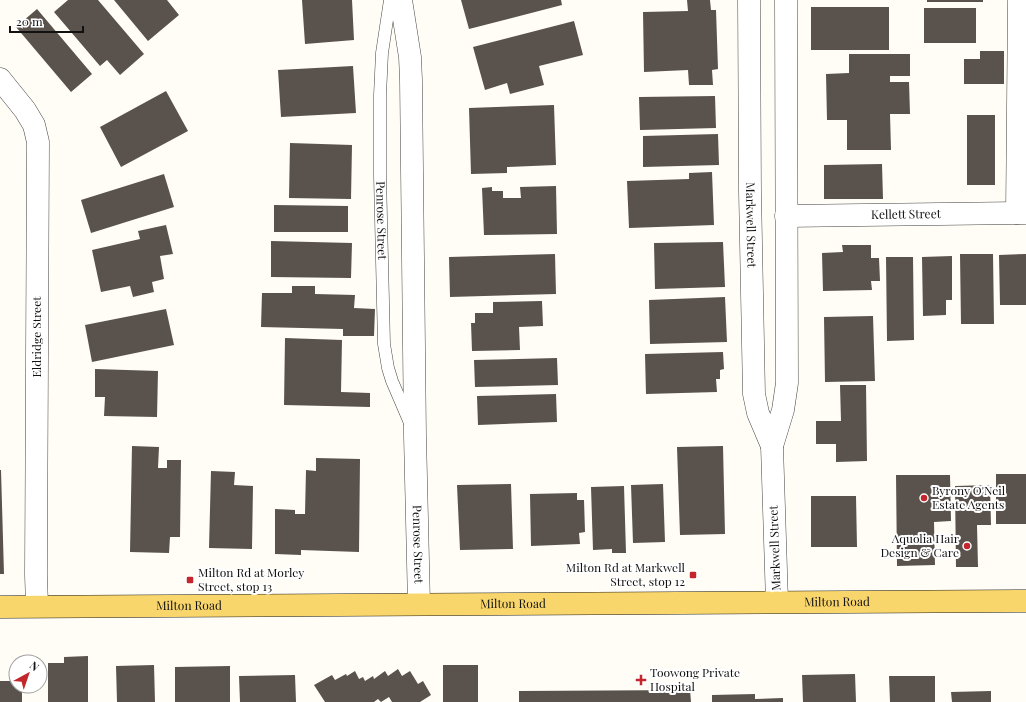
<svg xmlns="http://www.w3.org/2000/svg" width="1026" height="702" viewBox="0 0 1026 702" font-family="'Playfair Display',serif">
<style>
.building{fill:#5a524d}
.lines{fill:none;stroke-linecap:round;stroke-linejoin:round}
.lane-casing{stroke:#444;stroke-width:13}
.street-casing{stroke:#444;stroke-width:23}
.primary-casing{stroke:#222;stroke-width:23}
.lane{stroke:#fff;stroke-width:12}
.street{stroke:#fff;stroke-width:22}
.primary{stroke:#f9d66b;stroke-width:22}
.poi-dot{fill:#c4262e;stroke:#fff;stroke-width:1.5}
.labels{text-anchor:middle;stroke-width:4;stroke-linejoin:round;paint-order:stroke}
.street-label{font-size:12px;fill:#111;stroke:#fff}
.poi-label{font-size:12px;fill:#111;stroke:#fff;text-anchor:start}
</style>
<rect width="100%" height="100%" fill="#fffdf5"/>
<path class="building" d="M 68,0 L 98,0 L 144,54 L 120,75 L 107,60 L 100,66 L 54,12 Z
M 114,0 L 167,0 L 179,15 L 148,41 Z
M 302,0 L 352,0 L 354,40 L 305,44 Z
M 461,0 L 561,0 L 562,5 L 469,29 Z
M 687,0 L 710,0 L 711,10 L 716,10 L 718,69 L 712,70 L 713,85 L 689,85 L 688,70 L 644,72 L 643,12 L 688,11 Z
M 927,0 L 983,0 L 983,2 L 927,2 Z
M 811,7 L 889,7 L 889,50 L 811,50 Z
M 924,8 L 976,8 L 976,43 L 924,43 Z
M 37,9 L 92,74 L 71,92 L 16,27 Z
M 574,21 L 583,55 L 539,66 L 544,85 L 510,94 L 507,83 L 485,90 L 473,47 Z
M 980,51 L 1004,51 L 1004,84 L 964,84 L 964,59 L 980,59 Z
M 849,54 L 910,54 L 910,76 L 890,76 L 890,82 L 909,82 L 910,114 L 890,114 L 891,150 L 847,150 L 847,120 L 827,120 L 826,74 L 849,73 Z
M 353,66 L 356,113 L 281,117 L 278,70 Z
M 166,91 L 188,131 L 121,167 L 100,127 Z
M 715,96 L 716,128 L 640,130 L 639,97 Z
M 554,105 L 556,165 L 507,167 L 507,173 L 471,174 L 469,108 Z
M 967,115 L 995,115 L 995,185 L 967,185 Z
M 718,134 L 719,165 L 643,167 L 643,136 Z
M 290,143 L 352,145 L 351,199 L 289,198 Z
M 882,164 L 883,199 L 824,199 L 824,165 Z
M 712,172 L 714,225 L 629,228 L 627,181 L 689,179 L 689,173 Z
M 164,174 L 174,207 L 91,233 L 81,200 Z
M 556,186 L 557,234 L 484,235 L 482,188 L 492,187 L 492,191 L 503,191 L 503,198 L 521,198 L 520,187 Z
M 274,205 L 348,206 L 348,232 L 274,232 Z
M 166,225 L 173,254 L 160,256 L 164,279 L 152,282 L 154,292 L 133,297 L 130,286 L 101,292 L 92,250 L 140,239 L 138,231 Z
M 271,241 L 352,243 L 351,278 L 271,277 Z
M 723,242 L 725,287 L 655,289 L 654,243 Z
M 842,245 L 871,245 L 871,258 L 879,258 L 880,281 L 871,281 L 872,290 L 823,291 L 822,253 L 843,252 Z
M 555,254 L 556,294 L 450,297 L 449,257 Z
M 960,254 L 993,254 L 994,324 L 961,324 Z
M 1026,254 L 1026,305 L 1000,305 L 999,255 Z
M 952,256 L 952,300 L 946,300 L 946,315 L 923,316 L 922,257 Z
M 886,257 L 913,257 L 914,340 L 887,341 Z
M 292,286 L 315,286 L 315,294 L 355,295 L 354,308 L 375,309 L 374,336 L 343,336 L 343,329 L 261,327 L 262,293 L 292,293 Z
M 725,297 L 727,342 L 650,344 L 649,300 Z
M 542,301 L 543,326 L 519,327 L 520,350 L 472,351 L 471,323 L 475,323 L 475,313 L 493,313 L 493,302 Z
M 166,309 L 174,345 L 92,362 L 85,325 Z
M 873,316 L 875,381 L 825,382 L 824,317 Z
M 285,338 L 342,340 L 341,392 L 370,393 L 370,407 L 284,405 Z
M 723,352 L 724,369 L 720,370 L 720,379 L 716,379 L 717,392 L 646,394 L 645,354 Z
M 557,358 L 558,385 L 475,387 L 474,360 Z
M 95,369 L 158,371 L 157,417 L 104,416 L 105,397 L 95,397 Z
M 840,385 L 866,385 L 867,461 L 836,462 L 836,444 L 816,444 L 816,421 L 841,421 Z
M 556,394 L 557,422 L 478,425 L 477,396 Z
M 132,446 L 159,447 L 158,468 L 167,468 L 167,460 L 181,460 L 180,537 L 170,537 L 169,553 L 130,552 Z
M 723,446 L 725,534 L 680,535 L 677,447 Z
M 316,458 L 360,459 L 359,552 L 301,550 L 301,555 L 275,554 L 275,509 L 295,510 L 295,514 L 305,514 L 306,470 L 316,471 Z
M 0,470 L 1,470 L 4,574 L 0,574 Z
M 211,471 L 235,472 L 234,485 L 253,486 L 252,549 L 209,548 Z
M 996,474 L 1026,474 L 1026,524 L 996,524 Z
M 896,475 L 950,475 L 951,521 L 934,522 L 935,565 L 897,566 Z
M 511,484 L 513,549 L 460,550 L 457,485 Z
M 663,484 L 665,542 L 633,543 L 631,485 Z
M 990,485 L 991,525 L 977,525 L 978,567 L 956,567 L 955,486 Z
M 624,486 L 626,553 L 612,553 L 612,549 L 593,550 L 591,487 Z
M 577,493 L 577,500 L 584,500 L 585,532 L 579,533 L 580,544 L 531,546 L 530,494 Z
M 811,496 L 856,496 L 857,547 L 811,547 Z
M 88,656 L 88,702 L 48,702 L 48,663 L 64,663 L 64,657 Z
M 154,665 L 155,702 L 117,702 L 116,666 Z
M 443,665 L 478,665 L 478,702 L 443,702 Z
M 230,666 L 230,702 L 175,702 L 175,667 Z
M 398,669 L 402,676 L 410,671 L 418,684 L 423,681 L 431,695 L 420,702 L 392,702 L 389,697 L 381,702 L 378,699 L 374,702 L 325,702 L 314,685 L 332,675 L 335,680 L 346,674 L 347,676 L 355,671 L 359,679 L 363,677 L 365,681 L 373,676 L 374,679 L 385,671 L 388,676 Z
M 855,674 L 856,702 L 803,702 L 802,675 Z
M 295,675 L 296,702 L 240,702 L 239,676 Z
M 889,676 L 935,676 L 935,702 L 890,702 Z
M 0,681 L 16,681 L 16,686 L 22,686 L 22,702 L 0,702 Z
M 690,690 L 691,702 L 519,702 L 519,691 Z
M 991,691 L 991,702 L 952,702 L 951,692 Z
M 755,694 L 755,699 L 783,698 L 783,702 L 712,702 L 712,695 Z"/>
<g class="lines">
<g class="lane-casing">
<g id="lane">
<path id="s1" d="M 390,0 L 382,53 L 380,95 L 380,176 L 384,344 L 388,368 L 392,381 L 410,423"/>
</g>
</g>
<g class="street-casing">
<g id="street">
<path id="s2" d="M 401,0 L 410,57 L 411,80 L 415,436 L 419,604"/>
<path id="s3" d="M 749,0 L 750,192 L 754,394 L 758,413 L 772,446"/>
<path d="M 0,79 L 25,110 L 34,125 L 38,142 L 36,575 L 37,606"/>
<path d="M 1017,213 L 1019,0"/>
<path id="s4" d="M 786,216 L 1026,213"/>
<path d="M 777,602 L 772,446 L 783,410 L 787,383 L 786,0"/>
</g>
</g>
<g class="primary-casing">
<g id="primary">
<path id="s5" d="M 0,607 L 1026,601"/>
</g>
</g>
<use href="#lane" class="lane"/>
<use href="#street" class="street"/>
<use href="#primary" class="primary"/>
</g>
<g class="poi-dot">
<circle cx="924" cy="498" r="4"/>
<circle cx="967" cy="546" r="4"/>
<rect x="689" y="571" width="8" height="8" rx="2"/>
<rect x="186" y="576" width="8" height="8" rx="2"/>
<path d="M639 674h4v4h4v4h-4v4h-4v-4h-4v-4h4z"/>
</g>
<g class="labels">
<g class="street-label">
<text dy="4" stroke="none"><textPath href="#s4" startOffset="120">Kellett Street</textPath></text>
<text dy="4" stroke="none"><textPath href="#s1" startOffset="221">Penrose Street</textPath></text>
<text dy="4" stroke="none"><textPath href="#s3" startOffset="225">Markwell Street</textPath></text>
<text transform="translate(37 337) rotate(-90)" y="4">Eldridge Street</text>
<text dy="4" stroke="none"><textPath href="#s2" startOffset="545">Penrose Street</textPath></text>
<text transform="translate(775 548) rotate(-92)" y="4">Markwell Street</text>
<text dy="4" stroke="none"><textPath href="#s5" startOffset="837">Milton Road</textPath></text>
<text dy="4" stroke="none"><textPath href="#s5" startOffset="513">Milton Road</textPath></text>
<text dy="4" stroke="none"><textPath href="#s5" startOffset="189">Milton Road</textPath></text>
</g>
<g class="poi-label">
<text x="932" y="495">Byrony O'Neil<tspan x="932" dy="14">Estate Agents</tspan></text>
<text x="959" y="543" text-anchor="end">Aquolia Hair<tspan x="959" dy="14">Design &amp; Care</tspan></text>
<text x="685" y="572" text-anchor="end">Milton Rd at Markwell<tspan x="685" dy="14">Street, stop 12</tspan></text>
<text x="198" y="577">Milton Rd at Morley<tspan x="198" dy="14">Street, stop 13</tspan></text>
<text x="650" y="677">Toowong Private<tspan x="650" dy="14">Hospital</tspan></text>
</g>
</g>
<g transform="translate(28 674) rotate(40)"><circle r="19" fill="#ffffff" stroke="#a0a0a0"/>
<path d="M0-3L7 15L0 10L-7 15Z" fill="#c4262e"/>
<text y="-6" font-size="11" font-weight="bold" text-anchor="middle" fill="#111111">N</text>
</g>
<path d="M10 26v6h73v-6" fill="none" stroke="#111111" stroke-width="2"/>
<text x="16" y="26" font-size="12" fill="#111111" stroke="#ffffff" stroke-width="3" paint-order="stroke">20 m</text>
</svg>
